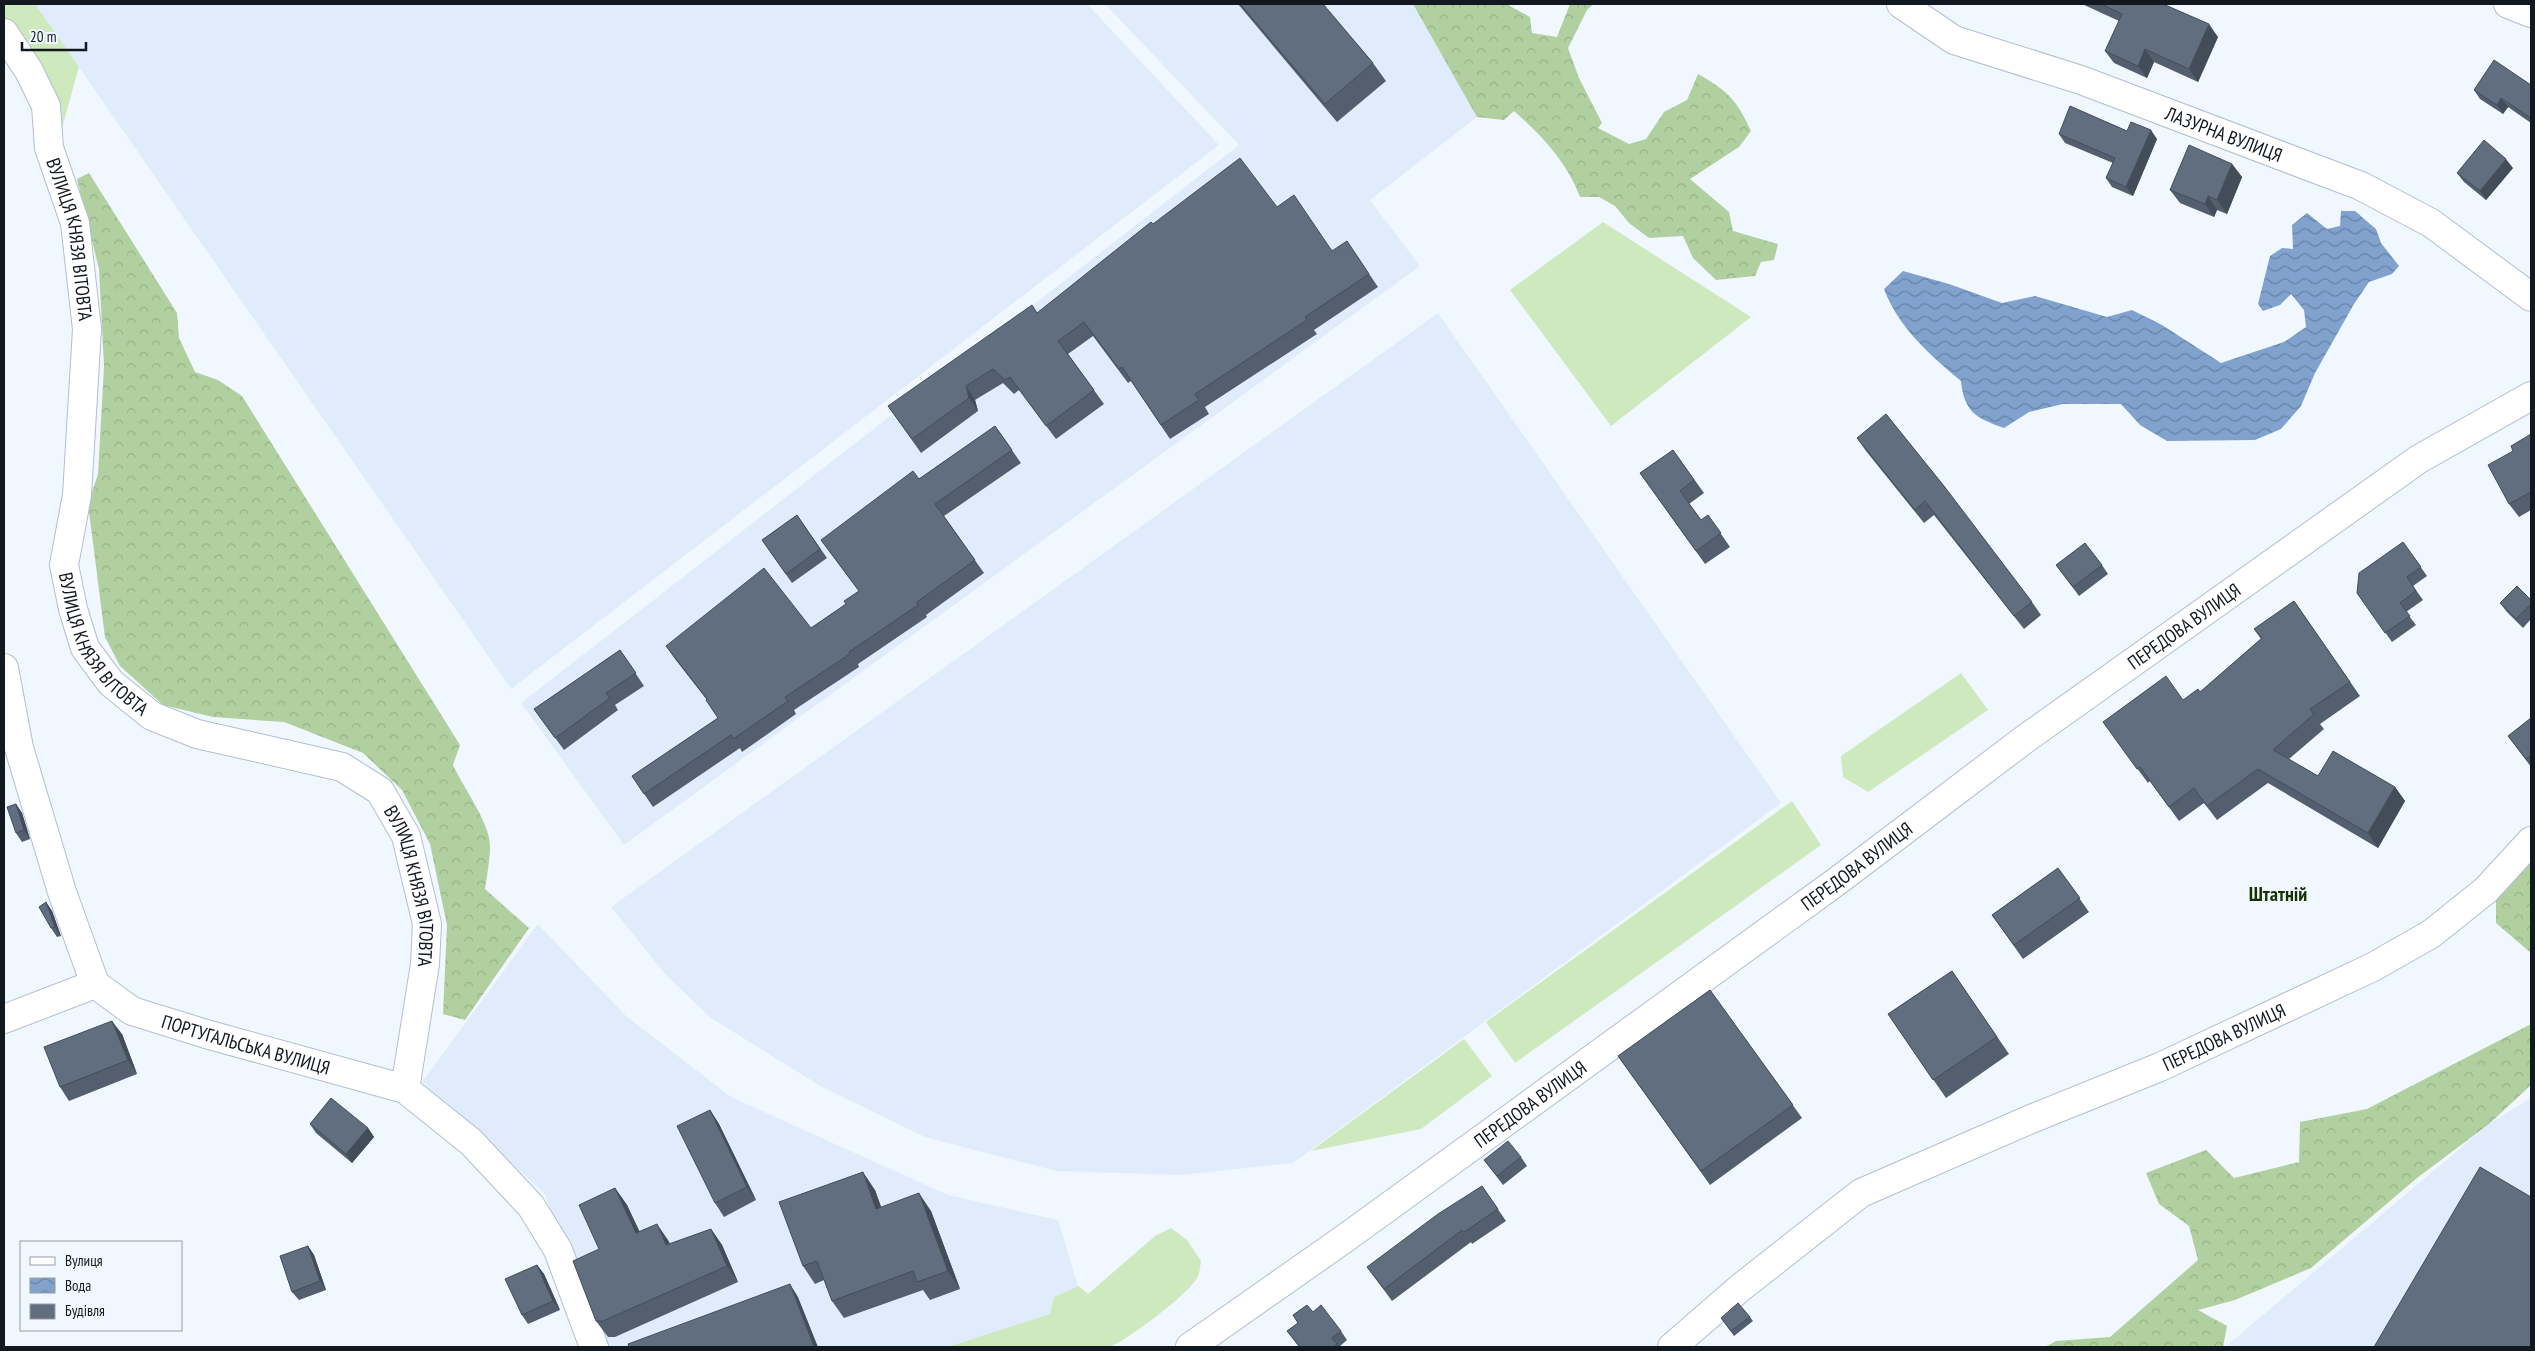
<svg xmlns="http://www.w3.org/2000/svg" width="2535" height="1351" viewBox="0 0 2535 1351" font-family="'PT Sans Narrow',sans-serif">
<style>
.built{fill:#e0ecfc}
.grass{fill:#cde9bd}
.forest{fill:url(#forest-crowns)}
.water{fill:url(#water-waves)}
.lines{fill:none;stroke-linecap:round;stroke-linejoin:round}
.minor-casing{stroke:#b0bfd2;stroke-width:30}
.minor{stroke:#fff;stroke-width:28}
.wall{fill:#535f6e}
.shaded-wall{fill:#434d5a}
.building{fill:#606e80;stroke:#434d5a}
.labels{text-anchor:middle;stroke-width:4;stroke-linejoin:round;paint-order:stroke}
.street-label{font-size:19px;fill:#12181f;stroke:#f1f7ff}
.neighbourhood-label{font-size:20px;font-weight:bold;fill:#173201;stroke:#f1f7ff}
</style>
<defs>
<pattern id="forest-crowns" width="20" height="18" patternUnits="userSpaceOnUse" patternTransform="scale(1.25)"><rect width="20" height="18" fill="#b1d09f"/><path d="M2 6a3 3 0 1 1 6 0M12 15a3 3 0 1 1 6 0" fill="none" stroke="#97b288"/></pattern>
<pattern id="water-waves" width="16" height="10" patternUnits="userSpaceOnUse" patternTransform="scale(1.25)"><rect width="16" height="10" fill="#80a2cd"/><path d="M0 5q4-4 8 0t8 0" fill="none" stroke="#6783a6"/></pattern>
</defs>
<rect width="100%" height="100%" fill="#f1f7ff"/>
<path class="built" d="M 35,4 L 1087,4 L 1219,145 L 511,689 Z
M 1105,4 L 1413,4 L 1477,117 L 1370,200 L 1420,266 L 624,845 L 521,703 L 1239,145 Z
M 1438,313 L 1781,803 L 1293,1163 L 1181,1175 L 1056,1171 L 925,1137 L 822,1087 L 711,1018 L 666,975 L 611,907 Z
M 538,924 L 626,1016 L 731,1097 L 948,1195 L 1058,1220 L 1088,1319 L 1003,1347 L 608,1347 L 544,1193 L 422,1082 Z
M 2531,1098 L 2531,1347 L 2225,1347 L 2489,1124 Z"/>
<path class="grass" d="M 4,4 L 35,4 L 79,67 L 58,142 L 45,85 L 4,16 Z
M 1603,222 L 1751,317 L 1611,426 L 1510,290 Z
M 1961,673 L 1988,710 L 1868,792 L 1843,777 L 1841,756 Z
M 1792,801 L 1821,845 L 1515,1063 L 1486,1022 Z
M 1464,1039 L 1492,1076 L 1421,1129 L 1311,1151 Z
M 1171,1228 L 1187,1240 L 1201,1261 C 1200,1266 1200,1272 1198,1276 C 1192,1292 1127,1340 1110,1347 L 948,1347 L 1050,1314 L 1054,1297 L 1079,1286 L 1088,1294 L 1155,1236 Z"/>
<path class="forest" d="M 1413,4 L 1506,4 L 1530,17 L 1532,33 L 1557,37 L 1570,4 L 1593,4 L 1587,10 L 1568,48 L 1579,78 L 1602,123 L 1598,128 L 1629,144 L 1646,139 L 1664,112 L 1687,100 L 1698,74 C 1728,91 1737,100 1751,131 L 1739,147 L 1690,179 L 1729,212 L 1733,231 L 1778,244 L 1774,260 L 1761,262 L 1755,276 L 1716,280 L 1693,258 L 1683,236 L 1649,238 L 1629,223 L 1615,206 L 1599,197 L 1580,197 C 1567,162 1542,136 1514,111 L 1504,120 L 1477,117 Z
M 89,173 L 177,313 L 179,338 L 195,372 L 218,380 L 242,396 L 460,745 L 453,765 C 463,787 490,823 490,846 C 490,860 487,875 485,889 L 529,928 L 465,1020 L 443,1014 L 447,925 L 430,844 L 402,790 L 363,753 L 284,722 L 213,717 L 163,705 L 120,666 L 105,637 L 88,504 L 98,474 L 104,366 L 99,269 L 77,179 Z
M 2531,850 L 2531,953 L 2496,923 L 2496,890 Z
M 2531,1024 L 2531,1085 L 2489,1124 L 2417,1178 L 2311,1268 L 2235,1300 L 2198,1310 L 2227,1326 L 2223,1347 L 2045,1347 L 2056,1341 L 2110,1337 L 2198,1260 L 2189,1226 L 2159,1204 L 2146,1173 L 2206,1150 L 2234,1178 L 2299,1162 L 2300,1122 L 2367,1109 Z"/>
<path class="water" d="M 2341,211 L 2355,211 L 2376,229 L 2381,243 L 2399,266 L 2392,274 L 2369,282 L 2354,304 L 2315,373 L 2301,406 L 2281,429 L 2255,440 L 2167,441 L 2140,425 L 2121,404 L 2063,404 L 2029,412 L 2004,428 C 1976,418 1964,412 1961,381 C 1931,356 1898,327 1884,289 L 1903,271 L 1949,284 L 2002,303 L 2035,296 L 2107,317 L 2132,310 L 2162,325 L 2221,363 L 2284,342 L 2306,327 L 2304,310 L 2291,294 L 2280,305 L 2263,311 L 2258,304 L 2270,256 L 2282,248 L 2293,249 L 2292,225 L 2307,213 L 2327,229 L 2340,226 Z"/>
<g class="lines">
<g class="minor-casing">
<g id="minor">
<path id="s1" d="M 1901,4 L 1954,40 L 2081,80 L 2361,186 L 2431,223 L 2531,297"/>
<path d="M 2508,4 L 2531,13"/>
<path id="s2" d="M 4,33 L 29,71 L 46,106 L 49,148 L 75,223 L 87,329 L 77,495 L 64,565 L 73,609 L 85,648 L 111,683 L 152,716 L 197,734 L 342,767 L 380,791 L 406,836 L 427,924 L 425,964 L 405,1089"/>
<path id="s3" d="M 4,668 L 19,748 L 62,892 L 95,984 L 132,1011 L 206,1034 L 405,1089 L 471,1142 L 531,1206 L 558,1250 L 594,1347"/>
<path d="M 4,1019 L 95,984"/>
<path id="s4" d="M 1190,1347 L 1344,1239 L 1836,882 L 2025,739 L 2419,459 L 2531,396"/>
<path id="s5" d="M 1672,1347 L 1740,1288 L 1861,1193 L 2031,1119 L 2160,1067 L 2373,967 L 2431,934 L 2486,890 L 2531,841"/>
</g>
</g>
<use href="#minor" class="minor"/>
</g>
<path class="wall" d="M 1238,4 L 1323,4 L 1373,63 L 1386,81 L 1337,122 Z
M 2082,4 L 2163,4 L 2218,37 L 2198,82 L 2154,62 L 2147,78 L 2114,63 L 2105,51 L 2119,21 Z
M 2531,85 L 2531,123 L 2508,107 L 2503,114 L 2480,99 L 2474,90 Z
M 2127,131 L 2157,139 L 2133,196 L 2112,187 L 2106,178 L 2113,163 L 2065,143 L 2059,134 Z
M 2232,164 L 2242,177 L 2227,214 L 2217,210 L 2214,217 L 2180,203 L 2170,190 Z
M 2513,168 L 2486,200 L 2464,182 L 2457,173 Z
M 1277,207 L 1332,251 L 1347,241 L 1378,287 L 1314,330 L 1317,334 L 1205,407 L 1209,414 L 1170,439 L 1131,381 L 1128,383 L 1093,336 L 1068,354 L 1104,404 L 1056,439 L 1019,390 L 1014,394 L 1003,383 L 975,400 L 978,411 L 921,453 L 888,406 L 1037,313 L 1153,224 Z
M 995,426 L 1021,463 L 944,516 L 984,573 L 926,615 L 927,617 L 858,664 L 859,667 L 794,710 L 796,714 L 742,752 L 740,748 L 653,807 L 632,776 L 718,718 L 707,700 L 675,659 L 666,646 L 811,628 L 846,604 L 859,591 L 821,540 L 919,479 Z
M 2531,434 L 2531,510 L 2519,517 L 2509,504 L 2513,451 Z
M 1857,438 L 2032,602 L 2041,615 L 2024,629 L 1934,515 L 1924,523 L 1866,451 Z
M 1673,450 L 1704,493 L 1689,504 L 1701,520 L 1708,515 L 1730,547 L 1705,564 L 1640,473 Z
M 797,515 L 827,558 L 792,583 L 762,540 Z
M 2403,542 L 2427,576 L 2413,586 L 2423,600 L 2406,612 L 2416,625 L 2392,642 L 2357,593 Z
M 2056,565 L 2102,565 L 2108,574 L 2079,596 Z
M 2531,600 L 2531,619 L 2523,628 L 2507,612 L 2500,603 Z
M 2294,601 L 2360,696 L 2320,724 L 2324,729 L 2289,759 L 2318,776 L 2395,787 L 2405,801 L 2378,848 L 2268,783 L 2217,820 L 2204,803 L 2179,821 L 2150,781 L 2148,783 L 2113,736 L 2200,692 L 2261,639 L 2254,629 Z
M 620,650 L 644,686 L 615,705 L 618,710 L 564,750 L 534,709 Z
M 2531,718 L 2531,767 L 2508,736 Z
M 16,804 L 22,813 L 30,839 L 22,842 L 16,833 Z
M 2058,868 L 2089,912 L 2023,959 L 1992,915 Z
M 46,902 L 52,911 L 61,936 L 57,937 L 51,928 Z
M 1952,971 L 2009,1054 L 1946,1098 L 1888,1014 Z
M 1710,990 L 1802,1118 L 1710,1185 L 1618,1056 Z
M 122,1034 L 137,1074 L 69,1101 L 60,1087 Z
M 710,1110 L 719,1124 L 756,1200 L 724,1217 L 715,1203 Z
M 310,1124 L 368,1128 L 374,1137 L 352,1163 L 316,1133 Z
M 1521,1157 L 1527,1166 L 1503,1185 L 1484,1160 Z
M 1482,1186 L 1506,1221 L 1472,1244 L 1471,1242 L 1392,1301 L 1367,1267 Z
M 615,1188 L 627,1205 L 639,1232 L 668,1240 L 670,1244 L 711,1229 L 722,1245 L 738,1282 L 615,1337 L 608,1337 L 596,1321 L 599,1249 Z
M 875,1190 L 881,1207 L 931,1211 L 960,1289 L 930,1300 L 923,1290 L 844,1318 L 832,1301 L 824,1280 L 815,1284 L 803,1266 Z
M 308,1246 L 314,1255 L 326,1290 L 299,1300 L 292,1292 Z
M 537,1265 L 544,1274 L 560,1310 L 528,1324 L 522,1315 Z
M 1293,1315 L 1341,1331 L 1347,1340 L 1339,1347 L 1299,1347 L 1287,1331 L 1298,1323 Z
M 1750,1317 L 1753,1321 L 1734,1336 L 1721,1318 Z"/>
<path class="shaded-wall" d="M 2209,24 L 2218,37 L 2198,82 L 2189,69 Z
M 2145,49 L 2154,62 L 2147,78 L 2138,66 Z
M 2501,98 L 2508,107 L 2503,114 L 2497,105 Z
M 2151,130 L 2157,139 L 2133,196 L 2126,187 Z
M 2506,159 L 2513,168 L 2486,200 L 2480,191 Z
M 2232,164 L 2242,177 L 2227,214 L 2217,200 Z
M 2208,196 L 2217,210 L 2214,217 L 2205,204 Z
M 966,386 L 975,400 L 978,411 L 969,398 Z
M 2395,787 L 2405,801 L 2378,848 L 2368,833 Z
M 16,804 L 22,813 L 30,839 L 24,830 Z
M 46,902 L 52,911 L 61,936 L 55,927 Z
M 112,1021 L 122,1034 L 137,1074 L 128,1060 Z
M 710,1110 L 719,1124 L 756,1200 L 747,1187 Z
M 368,1128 L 374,1137 L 352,1163 L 346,1154 Z
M 863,1172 L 875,1190 L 888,1226 L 876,1209 Z
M 615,1188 L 627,1205 L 648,1249 L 636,1233 Z
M 919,1193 L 931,1211 L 960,1289 L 948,1271 Z
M 657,1224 L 668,1240 L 677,1261 L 666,1245 Z
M 711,1229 L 722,1245 L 738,1282 L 727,1266 Z
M 308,1246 L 314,1255 L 326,1290 L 320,1281 Z
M 537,1265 L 544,1274 L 560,1310 L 553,1301 Z
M 790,1284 L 798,1297 L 818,1347 L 814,1347 Z"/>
<path class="building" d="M 1240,4 L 1323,4 L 1373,63 L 1325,104 Z
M 2101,4 L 2163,4 L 2209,24 L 2189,69 L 2145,49 L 2138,66 L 2105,51 L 2122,14 Z
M 2494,60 L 2531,85 L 2531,118 L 2501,98 L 2497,105 L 2474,90 Z
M 2070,106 L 2127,131 L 2131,122 L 2151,130 L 2126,187 L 2106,178 L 2115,158 L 2059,134 Z
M 2484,140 L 2506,159 L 2480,191 L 2457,173 Z
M 2189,145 L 2232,164 L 2217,200 L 2208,196 L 2205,204 L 2170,190 Z
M 1240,158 L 1277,207 L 1294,195 L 1332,251 L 1347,241 L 1369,274 L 1305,317 L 1307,320 L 1195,394 L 1199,400 L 1161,425 L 1122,367 L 1119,369 L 1084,322 L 1058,341 L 1094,390 L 1046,426 L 1010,377 L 1005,380 L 993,369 L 966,386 L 969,398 L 912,439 L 888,406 L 1032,305 L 1037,313 L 1151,222 L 1153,224 Z
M 1886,414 L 1944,486 L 2032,602 L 2014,616 L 1925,501 L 1915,510 L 1857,438 Z
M 995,426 L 1012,450 L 935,504 L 975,560 L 917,602 L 918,605 L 849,652 L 850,654 L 785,697 L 788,701 L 733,739 L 731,735 L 644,794 L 632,776 L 718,718 L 706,700 L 707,699 L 666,646 L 764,568 L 811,628 L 846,604 L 844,601 L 859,591 L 821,540 L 913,471 L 919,479 Z
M 2531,434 L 2531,492 L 2509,504 L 2488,465 L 2513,451 L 2511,446 Z
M 1673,450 L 1694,480 L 1680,491 L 1701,520 L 1708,515 L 1721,533 L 1696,551 L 1640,473 Z
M 797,515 L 820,549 L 786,574 L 762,540 Z
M 2403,542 L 2421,567 L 2407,577 L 2416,591 L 2400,603 L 2410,616 L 2385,633 L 2357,593 L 2359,573 Z
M 2085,543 L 2102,565 L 2073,587 L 2056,565 Z
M 2517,586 L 2531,600 L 2531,604 L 2516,619 L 2500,603 Z
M 2294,601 L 2350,682 L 2310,709 L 2314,714 L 2273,750 L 2318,776 L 2333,751 L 2395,787 L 2368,833 L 2258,769 L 2207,806 L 2194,788 L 2169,807 L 2140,767 L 2137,769 L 2103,722 L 2166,676 L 2183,700 L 2198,689 L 2200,692 L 2262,638 L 2254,629 Z
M 620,650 L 636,673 L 606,693 L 610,698 L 555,738 L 534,709 Z
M 2531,718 L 2531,755 L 2526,759 L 2508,736 Z
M 16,804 L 24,830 L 16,833 L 7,807 Z
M 2058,868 L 2080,898 L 2014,945 L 1992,915 Z
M 46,902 L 55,927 L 51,928 L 39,907 Z
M 1952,971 L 1997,1037 L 1933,1080 L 1888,1014 Z
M 1710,990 L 1793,1105 L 1701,1171 L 1618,1056 Z
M 112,1021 L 128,1060 L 60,1087 L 44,1047 Z
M 331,1098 L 368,1128 L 346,1154 L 310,1124 Z
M 710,1110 L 747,1187 L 715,1203 L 677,1126 Z
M 1508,1141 L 1521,1157 L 1497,1176 L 1484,1160 Z
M 2480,1167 L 2531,1197 L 2531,1347 L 2374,1347 Z
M 863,1172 L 876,1209 L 919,1193 L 948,1271 L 917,1282 L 913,1271 L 832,1301 L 817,1261 L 803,1266 L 779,1202 Z
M 1482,1186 L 1498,1209 L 1464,1232 L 1462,1230 L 1384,1289 L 1367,1267 L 1438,1214 Z
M 615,1188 L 636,1233 L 657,1224 L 666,1245 L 711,1229 L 727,1266 L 603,1321 L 596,1321 L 573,1261 L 599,1249 L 579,1205 Z
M 308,1246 L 320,1281 L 292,1292 L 280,1256 Z
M 537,1265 L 553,1301 L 522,1315 L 505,1279 Z
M 790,1284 L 814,1347 L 629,1347 L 628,1344 Z
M 1738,1303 L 1750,1317 L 1731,1331 L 1721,1318 Z
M 1307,1305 L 1313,1312 L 1321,1305 L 1341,1331 L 1332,1338 L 1337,1344 L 1333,1347 L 1300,1347 L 1287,1331 L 1298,1323 L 1293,1315 Z"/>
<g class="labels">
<g class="street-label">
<text dy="7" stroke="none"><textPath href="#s1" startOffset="350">ЛАЗУРНА ВУЛИЦЯ</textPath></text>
<text dy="7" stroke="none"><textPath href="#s2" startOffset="221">ВУЛИЦЯ КНЯЗЯ ВІТОВТА</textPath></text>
<text dy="7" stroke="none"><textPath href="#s4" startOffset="1228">ПЕРЕДОВА ВУЛИЦЯ</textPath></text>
<text dy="7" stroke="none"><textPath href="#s2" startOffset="641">ВУЛИЦЯ КНЯЗЯ ВІТОВТА</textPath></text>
<text dy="7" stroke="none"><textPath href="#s4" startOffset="822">ПЕРЕДОВА ВУЛИЦЯ</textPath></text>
<text dy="7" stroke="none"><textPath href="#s2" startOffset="1076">ВУЛИЦЯ КНЯЗЯ ВІТОВТА</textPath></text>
<text dy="7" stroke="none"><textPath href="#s5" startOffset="639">ПЕРЕДОВА ВУЛИЦЯ</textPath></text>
<text dy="7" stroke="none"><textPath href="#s3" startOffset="494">ПОРТУГАЛЬСЬКА ВУЛИЦЯ</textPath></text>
<text dy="7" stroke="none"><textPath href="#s4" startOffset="418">ПЕРЕДОВА ВУЛИЦЯ</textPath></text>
</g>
<g class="neighbourhood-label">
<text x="2278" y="901">Штатній</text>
</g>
</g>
<rect width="2535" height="1351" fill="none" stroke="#12181f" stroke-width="10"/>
<rect x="20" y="1241" width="162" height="90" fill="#f1f7ff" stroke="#989ea5"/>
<rect x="30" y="1257" width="25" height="8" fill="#ffffff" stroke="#989ea5"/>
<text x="65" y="1266" font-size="15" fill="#12181f">Вулиця</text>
<rect x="30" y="1278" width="25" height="15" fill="url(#water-waves)" stroke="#989ea5"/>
<text x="65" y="1291" font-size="15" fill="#12181f">Вода</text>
<rect x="30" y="1304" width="25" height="15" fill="#606e80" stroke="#989ea5"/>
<text x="65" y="1316" font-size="15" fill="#12181f">Будівля</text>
<path d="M22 42v8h64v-8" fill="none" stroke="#12181f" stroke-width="2.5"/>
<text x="30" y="42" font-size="15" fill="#12181f" stroke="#f1f7ff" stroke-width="4" paint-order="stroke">20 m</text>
</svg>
